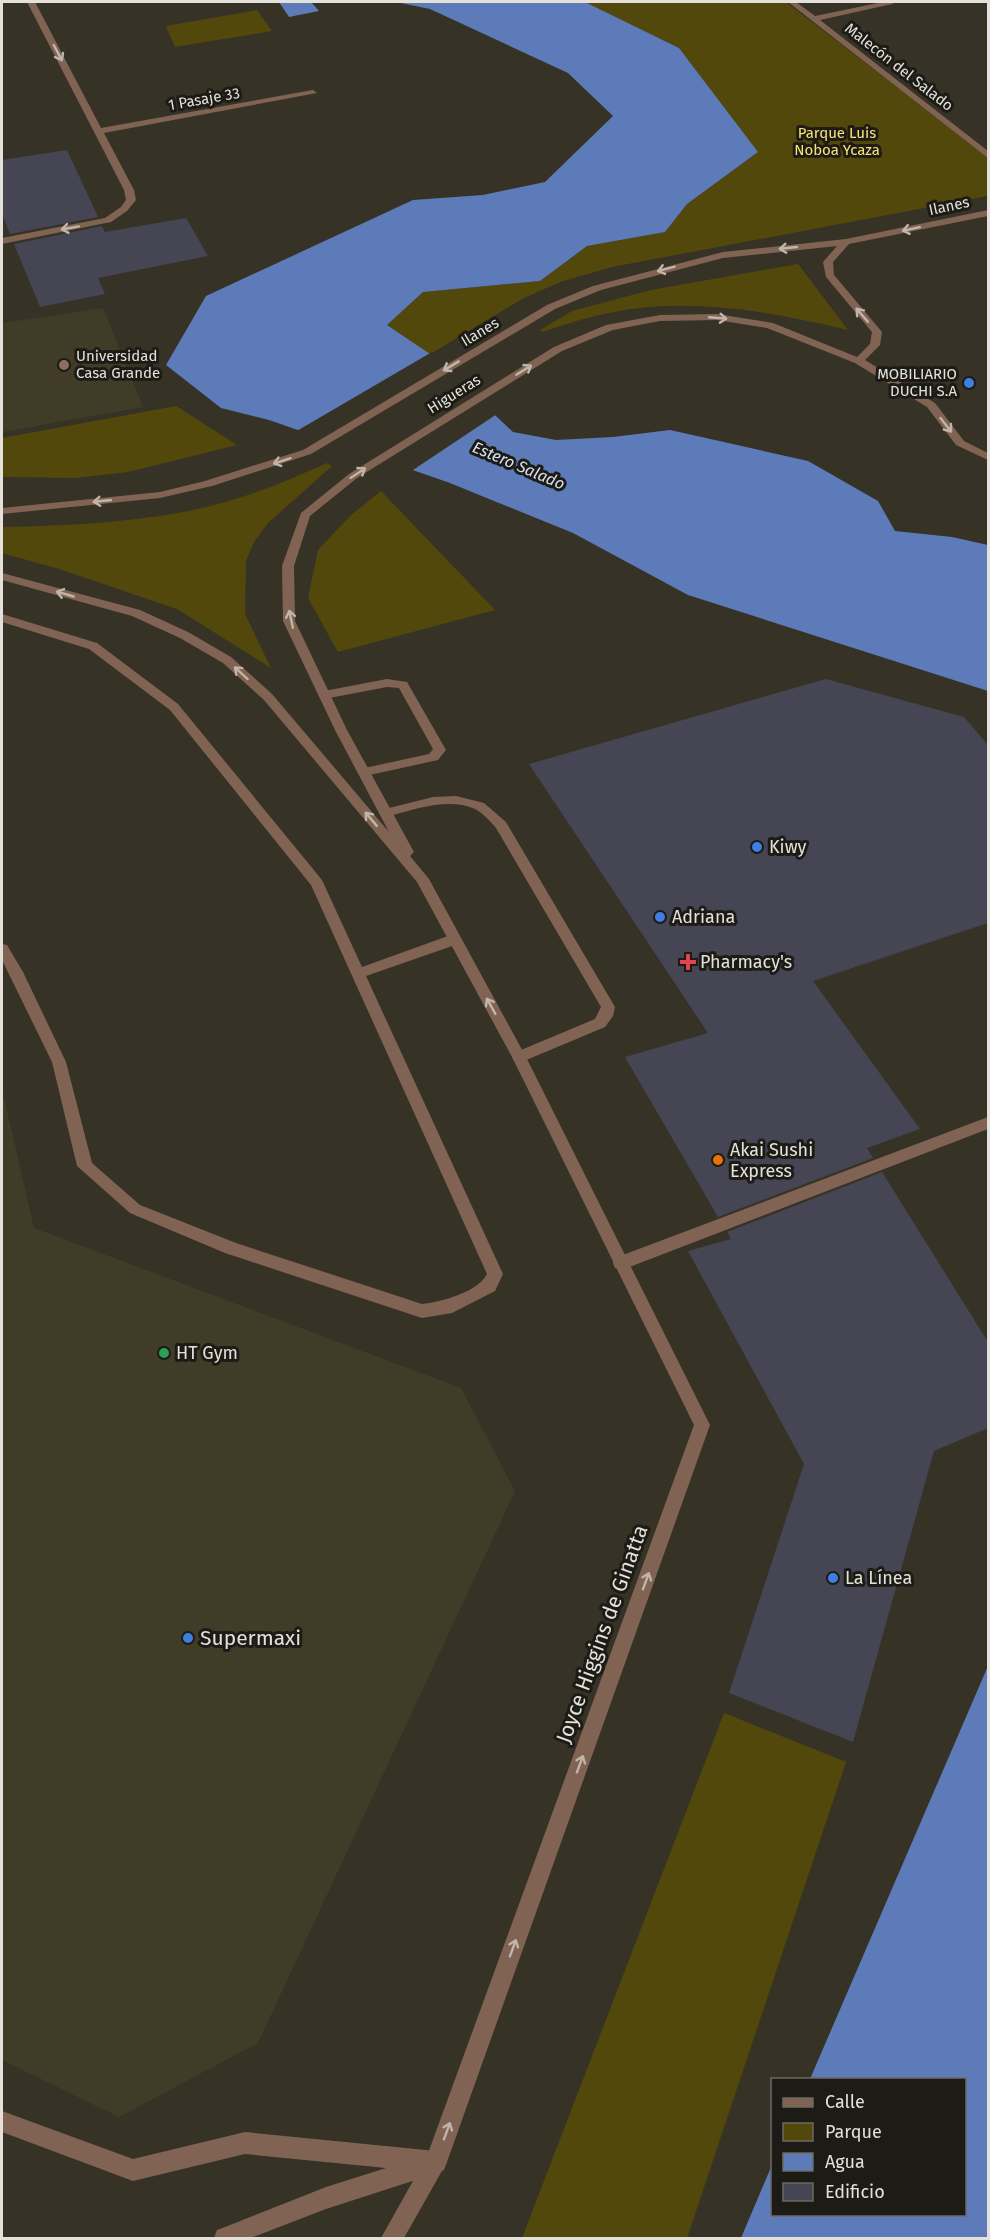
<svg xmlns="http://www.w3.org/2000/svg" width="990" height="2240" viewBox="0 0 990 2240" font-family="'Fira Sans',sans-serif">
<style>
.built{fill:#403c27}
.green{fill:#53480c}
.water{fill:#5e7bb9}
.pier{fill:#363326}
.building{fill:#454553}
.lines{fill:none;stroke-linecap:round;stroke-linejoin:round}
.service{fill:#806352;fill-rule:evenodd}
.minor{fill:#806352;fill-rule:evenodd}
.tertiary{fill:#806352;fill-rule:evenodd}
.oneway{stroke:#c0b5aa}
.education-dot{fill:#8d6e63;stroke:#1c1b15;stroke-width:2}
.shop-dot{fill:#3f7fe0;stroke:#1c1b15;stroke-width:2}
.health-dot{fill:#e0444e;stroke:#1c1b15;stroke-width:2}
.food-dot{fill:#e8710a;stroke:#1c1b15;stroke-width:2}
.leisure-dot{fill:#2e9e5b;stroke:#1c1b15;stroke-width:2}
.labels{text-anchor:middle;stroke-width:6;stroke-linejoin:round;paint-order:stroke}
.far-street-label{font-size:15px;fill:#e3e1d9;stroke:#1c1b15}
.far-park-label{font-size:15px;fill:#f8e275;stroke:#1c1b15}
.far-poi-label{font-size:15px;fill:#e3e1d9;stroke:#1c1b15;text-anchor:start}
.far-water-label{font-size:16px;font-style:italic;fill:#d7e0f2;stroke:#1c1b15}
.poi-label{font-size:18px;fill:#e3e1d9;stroke:#1c1b15;text-anchor:start}
.near-street-label{font-size:21px;fill:#e3e1d9;stroke:#1c1b15}
.near-poi-label{font-size:21px;fill:#e3e1d9;stroke:#1c1b15;text-anchor:start}
</style>
<rect width="100%" height="100%" fill="#363326"/>
<path class="built" d="M 103,308 L 143,407 L 2,432 L 2,323 Z
M 2,1089 L 34,1228 L 461,1388 L 515,1491 L 258,2043 L 119,2117 L 2,2060 Z"/>
<path class="green" d="M 585,2 L 786,2 L 988,157 L 988,196 L 612,267 L 560,282 L 524,298 L 430,354 L 387,325 L 423,292 L 540,281 L 587,246 L 665,232 L 687,204 L 758,152 L 679,48 Z
M 257,10 L 272,31 L 175,47 L 166,26 Z
M 798,264 L 848,330 C 773,312 691,297 614,312 C 590,316 566,324 543,332 L 540,330 L 572,311 L 651,290 Z
M 176,406 L 237,445 L 128,472 L 76,478 L 2,477 L 2,438 Z
M 327,463 L 332,466 L 268,523 L 254,542 L 246,561 L 245,614 L 271,668 L 177,609 L 59,569 L 2,553 L 2,527 C 62,526 124,523 184,512 C 233,503 282,484 327,463 Z
M 381,491 L 495,610 L 338,652 L 308,598 L 318,550 L 350,516 Z
M 724,1713 L 846,1762 L 687,2238 L 522,2238 Z"/>
<path class="water" d="M 279,2 L 311,2 L 319,11 L 289,17 Z
M 396,2 L 585,2 L 679,48 L 758,152 L 687,204 L 665,232 L 587,246 L 540,281 L 423,292 L 387,325 L 430,354 L 513,432 L 556,440 L 613,437 L 670,430 L 808,461 L 878,501 L 895,531 L 952,537 L 988,545 L 988,691 L 688,595 L 573,533 L 450,483 L 269,420 L 221,408 L 166,365 L 206,296 L 413,200 L 483,195 L 545,182 L 613,116 L 568,73 L 430,9 Z
M 988,1666 L 988,2238 L 741,2238 L 772,2165 L 772,2214 L 964,2214 L 964,2080 L 810,2079 Z"/>
<path class="pier" d="M 432,352 L 497,414 L 410,472 L 295,432 Z"/>
<path class="building" d="M 67,150 L 98,217 L 10,234 L 2,214 L 2,160 Z
M 186,218 L 208,256 L 98,278 L 105,294 L 40,307 L 14,244 L 102,226 L 105,232 Z
M 826,679 L 964,717 L 988,745 L 988,923 L 813,981 L 920,1129 L 867,1148 L 873,1158 L 718,1217 L 625,1057 L 708,1033 L 529,764 Z
M 882,1172 L 988,1342 L 988,1428 L 934,1451 L 853,1742 L 729,1693 L 804,1464 L 688,1251 L 731,1239 L 727,1232 Z"/>
<g class="lines">
<path class="service" d="M 2,614 L 97,643 L 178,704 L 322,880 L 362,967 L 448,936 L 458,936 L 460,940 L 458,944 L 366,976 L 503,1274 L 495,1291 L 452,1313 L 422,1318 L 225,1253 L 130,1213 L 77,1166 L 52,1062 L 2,960 L 2,944 L 7,945 L 23,972 L 66,1062 L 92,1163 L 140,1205 L 236,1243 L 422,1304 C 441,1302 478,1292 487,1274 L 311,885 L 170,710 L 89,649 L 2,622 Z
M 387,679 L 407,682 L 446,750 L 438,760 L 365,776 L 359,772 L 360,769 L 429,754 L 433,749 L 399,688 L 387,687 L 324,699 L 318,695 L 324,691 Z
M 456,796 L 484,803 L 506,822 L 615,1007 L 613,1016 L 605,1027 L 524,1061 L 514,1061 L 512,1057 L 514,1053 L 595,1019 L 601,1007 L 496,828 C 490,821 483,813 475,809 C 448,797 413,810 386,817 L 379,813 L 381,810 L 433,797 Z
M 988,1117 L 988,1129 L 627,1268 L 621,1270 L 615,1268 L 613,1263 L 615,1258 Z
M 2,2111 L 133,2159 L 245,2132 L 436,2151 L 444,2154 L 447,2162 L 444,2170 L 431,2175 L 326,2209 L 251,2238 L 214,2238 L 217,2230 L 225,2227 L 326,2187 L 386,2168 L 245,2154 L 133,2181 L 2,2132 Z"/>
<path class="minor" d="M 27,2 L 35,2 L 101,128 L 313,90 L 317,93 L 104,133 L 134,190 L 136,200 L 127,211 L 111,222 L 2,244 L 2,238 L 105,218 L 121,207 L 126,200 L 124,190 Z
M 788,2 L 796,2 L 815,16 L 883,2 L 896,2 L 892,4 L 820,20 L 988,151 L 988,158 Z"/>
<path class="tertiary" d="M 988,210 L 988,216 L 849,244 L 833,262 L 834,275 L 882,332 L 880,345 L 865,360 L 935,403 L 964,441 L 988,453 L 988,460 L 956,445 L 927,407 L 855,363 L 767,328 L 717,320 L 660,321 L 613,330 L 562,351 L 357,478 L 310,516 L 294,566 L 295,621 L 347,730 L 414,852 L 410,856 L 429,879 L 526,1057 L 710,1425 L 447,2162 L 404,2238 L 381,2238 L 427,2156 L 694,1425 L 512,1057 L 417,882 L 264,700 L 223,663 L 180,638 L 132,616 L 2,580 L 2,573 L 140,610 L 188,632 L 231,657 L 272,694 L 389,832 L 335,730 L 283,621 L 282,566 L 301,513 L 349,474 L 554,347 L 606,325 L 660,315 L 717,314 L 773,323 L 857,357 L 870,344 L 872,332 L 826,277 L 823,262 L 837,246 L 723,258 L 601,290 L 555,309 L 311,454 L 212,486 L 160,498 L 2,514 L 2,508 L 160,492 L 205,481 L 303,450 L 547,305 L 593,286 L 723,252 L 846,239 Z"/>
</g>
<defs><path id="oneway-shaft" d="M-6 0H5M1.5-3L5.5 0L1.5 3" fill="none" stroke-width="1.6" stroke-linecap="round" stroke-linejoin="round" transform="scale(1.5)"/></defs>
<g class="oneway">
<use href="#oneway-shaft" transform="translate(58 53) rotate(62)"/>
<use href="#oneway-shaft" transform="translate(70 228) rotate(170)"/>
<use href="#oneway-shaft" transform="translate(911 229) rotate(168)"/>
<use href="#oneway-shaft" transform="translate(788 248) rotate(174)"/>
<use href="#oneway-shaft" transform="translate(666 269) rotate(165)"/>
<use href="#oneway-shaft" transform="translate(862 315) rotate(-131)"/>
<use href="#oneway-shaft" transform="translate(718 318) rotate(5)"/>
<use href="#oneway-shaft" transform="translate(451 366) rotate(149)"/>
<use href="#oneway-shaft" transform="translate(524 370) rotate(-32)"/>
<use href="#oneway-shaft" transform="translate(946 425) rotate(52)"/>
<use href="#oneway-shaft" transform="translate(282 461) rotate(162)"/>
<use href="#oneway-shaft" transform="translate(358 473) rotate(-33)"/>
<use href="#oneway-shaft" transform="translate(102 501) rotate(174)"/>
<use href="#oneway-shaft" transform="translate(65 594) rotate(-164)"/>
<use href="#oneway-shaft" transform="translate(291 619) rotate(-102)"/>
<use href="#oneway-shaft" transform="translate(241 673) rotate(-138)"/>
<use href="#oneway-shaft" transform="translate(371 819) rotate(-130)"/>
<use href="#oneway-shaft" transform="translate(491 1006) rotate(-119)"/>
<use href="#oneway-shaft" transform="translate(646 1581) rotate(-70)"/>
<use href="#oneway-shaft" transform="translate(580 1764) rotate(-70)"/>
<use href="#oneway-shaft" transform="translate(513 1948) rotate(-70)"/>
<use href="#oneway-shaft" transform="translate(447 2131) rotate(-70)"/>
</g>
<circle class="education-dot" cx="64" cy="365" r="6"/>
<g class="shop-dot">
<circle cx="969" cy="383" r="6"/>
<circle cx="757" cy="847" r="6"/>
<circle cx="660" cy="917" r="6"/>
<circle cx="833" cy="1578" r="6"/>
<circle cx="188" cy="1638" r="6"/>
</g>
<path class="health-dot" d="M685 953h6v6h6v6h-6v6h-6v-6h-6v-6h6z"/>
<circle class="food-dot" cx="718" cy="1160" r="6"/>
<circle class="leisure-dot" cx="164" cy="1353" r="6"/>
<g class="labels">
<g class="far-street-label">
<text transform="translate(899 67) rotate(38)" y="5">Malecón del Salado</text>
<text transform="translate(204 99) rotate(-10)" y="5">1 Pasaje 33</text>
<text transform="translate(949 206) rotate(-12)" y="5">Ilanes</text>
<text transform="translate(480 332) rotate(-31)" y="5">Ilanes</text>
<text transform="translate(454 394) rotate(-32)" y="5">Higueras</text>
</g>
<g class="far-park-label">
<text x="837" y="138">Parque Luis<tspan x="837" dy="17">Noboa Ycaza</tspan></text>
</g>
<g class="far-poi-label">
<text x="76" y="361">Universidad<tspan x="76" dy="17">Casa Grande</tspan></text>
<text x="957" y="379" text-anchor="end">MOBILIARIO<tspan x="957" dy="17">DUCHI S.A</tspan></text>
</g>
<g class="far-water-label">
<text transform="translate(519 465) rotate(23)" y="6">Estero Salado</text>
</g>
<g class="poi-label">
<text x="769" y="853">Kiwy</text>
<text x="672" y="923">Adriana</text>
<text x="700" y="968">Pharmacy's</text>
<text x="730" y="1156">Akai Sushi<tspan x="730" dy="21">Express</tspan></text>
<text x="176" y="1359">HT Gym</text>
<text x="845" y="1584">La Línea</text>
</g>
<g class="near-street-label">
<text transform="translate(602 1634) rotate(-70)" y="7">Joyce Higgins de Ginatta</text>
</g>
<g class="near-poi-label">
<text x="200" y="1645">Supermaxi</text>
</g>
</g>
<rect width="990" height="2240" fill="none" stroke="#e3e1d9" stroke-width="6"/>
<rect x="771" y="2078" width="195" height="138" fill="#1c1b15" stroke="#6c6a63" stroke-width="1.5"/>
<rect x="783" y="2098" width="30" height="9" fill="#806352" stroke="#6c6a63" stroke-width="1.5"/>
<text x="825" y="2108" font-size="18" fill="#e3e1d9">Calle</text>
<rect x="783" y="2123" width="30" height="18" fill="#53480c" stroke="#6c6a63" stroke-width="1.5"/>
<text x="825" y="2138" font-size="18" fill="#e3e1d9">Parque</text>
<rect x="783" y="2153" width="30" height="18" fill="#5e7bb9" stroke="#6c6a63" stroke-width="1.5"/>
<text x="825" y="2168" font-size="18" fill="#e3e1d9">Agua</text>
<rect x="783" y="2183" width="30" height="18" fill="#454553" stroke="#6c6a63" stroke-width="1.5"/>
<text x="825" y="2198" font-size="18" fill="#e3e1d9">Edificio</text>
</svg>
